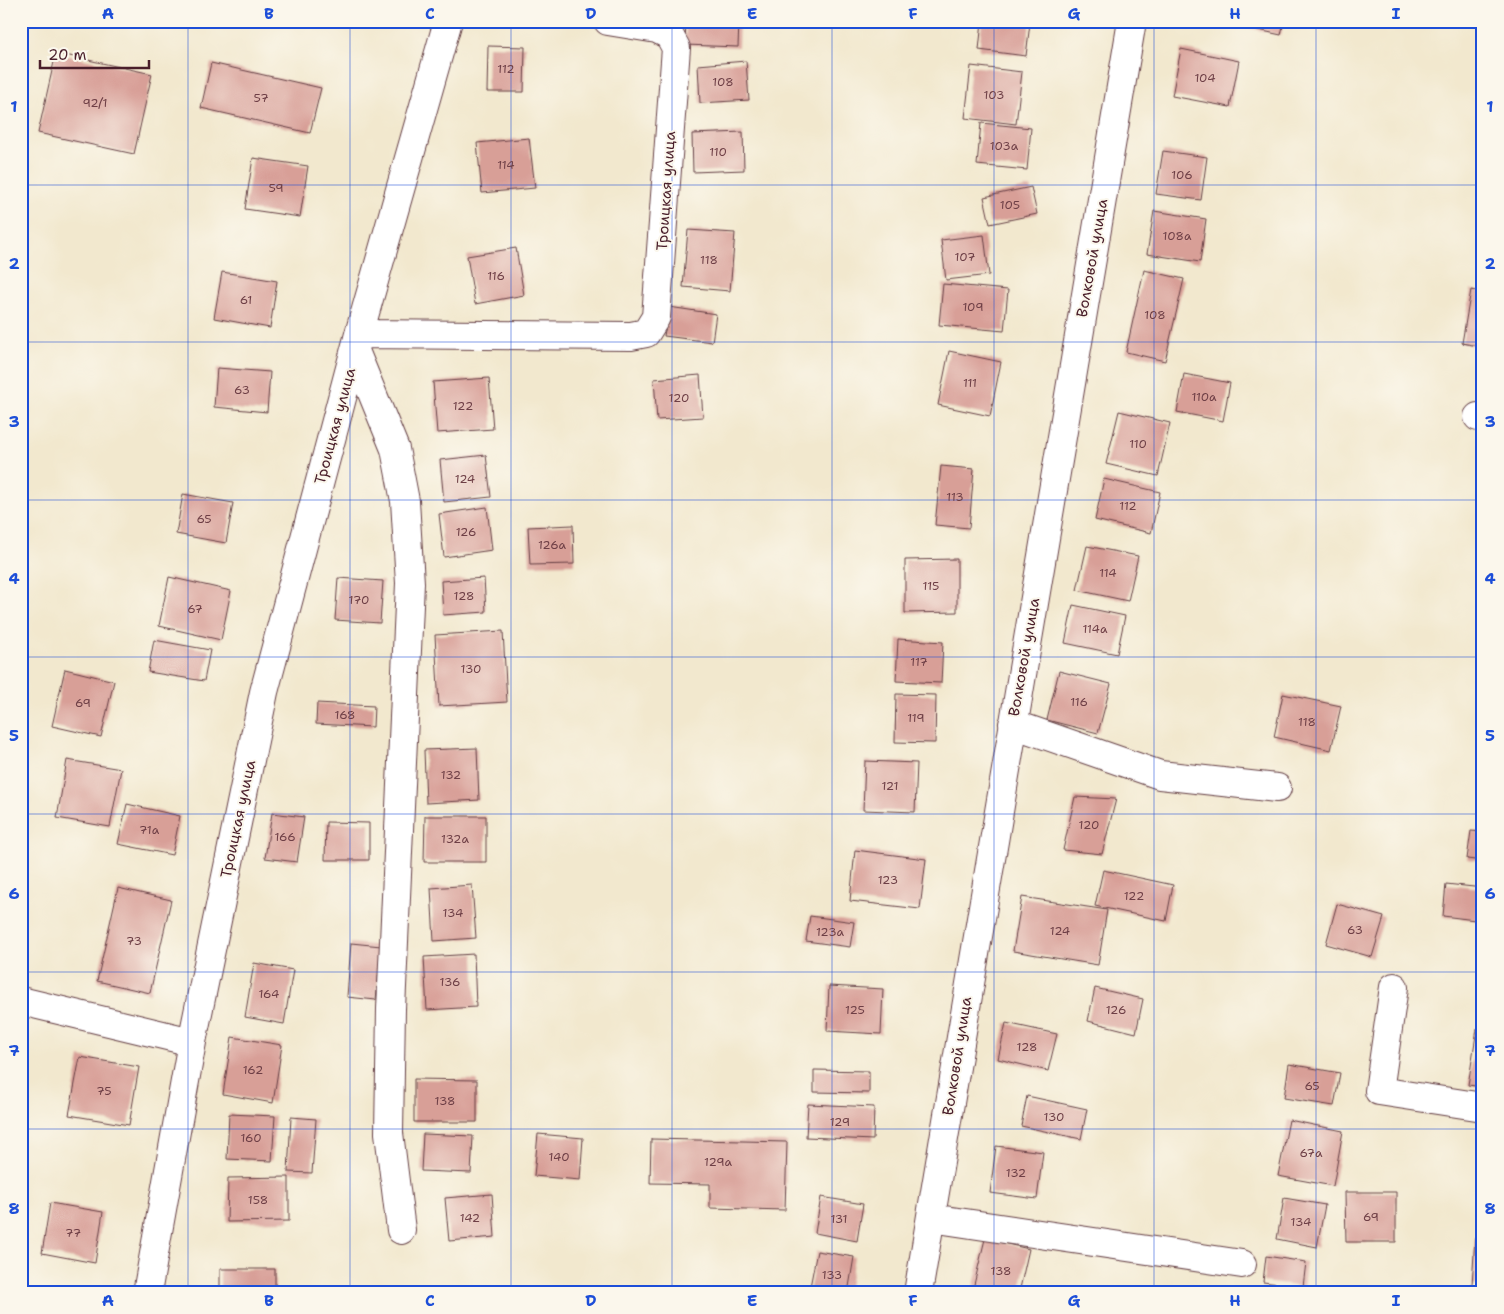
<svg xmlns="http://www.w3.org/2000/svg" width="1504" height="1314" viewBox="0 0 1504 1314" font-family="'Shantell Sans',sans-serif">
<style>
.building{fill:#d89f97}
.lines{fill:none;stroke-linecap:round;stroke-linejoin:round}
.minor-casing{stroke:#633d43;stroke-width:30}
.minor{stroke:#fff;stroke-width:28}
.grid{fill:none;stroke:#1d4ed8;stroke-width:1;stroke-opacity:0.55}
.labels{text-anchor:middle;stroke-width:4;stroke-linejoin:round;paint-order:stroke}
.number-label{font-size:12px;fill:#6e3f46}
.street-label{font-size:15px;fill:#4a1f2b;stroke:#fbf7ec}
.neatline{fill:none;stroke:#1d4ed8;stroke-width:2}
.grid-label{font-size:16px;text-anchor:middle;font-weight:bold;fill:#1d4ed8}
</style>
<rect width="100%" height="100%" fill="#fbf7ec"/>
<filter id="ink" filterUnits="userSpaceOnUse"><feTurbulence type="fractalNoise" baseFrequency=".02" numOctaves="2"/><feDisplacementMap in="SourceGraphic" scale="10" xChannelSelector="R" yChannelSelector="G"/><feConvolveMatrix kernelMatrix="1 2 1 2 8 2 1 2 1" color-interpolation-filters="sRGB"/></filter>
<filter id="wash" filterUnits="userSpaceOnUse"><feTurbulence type="fractalNoise" baseFrequency=".0096" numOctaves="4" result="noise"/><feDisplacementMap in="SourceGraphic" scale="20" xChannelSelector="R" yChannelSelector="G"/><feGaussianBlur stdDeviation="1.12" result="paint"/><feColorMatrix in="noise" values="0 0 0 0 0 0 0 0 0 0 0 0 0 0 0 0 0 1.4 0 .05"/><feComposite in="paint" operator="in"/></filter>
<g filter="url(#wash)">
<rect width="100%" height="100%" fill="#f2e8ce"/>
<g id="blocks">
<path class="building" d="M 686,21 L 739,21 L 738,47 L 685,45 Z
M 982,21 L 1030,23 L 1026,56 L 979,50 Z
M 1217,21 L 1284,21 L 1281,35 Z
M 488,46 L 525,47 L 524,92 L 487,92 Z
M 1181,49 L 1239,61 L 1230,107 L 1172,96 Z
M 56,53 L 152,74 L 134,154 L 38,133 Z
M 746,61 L 749,100 L 700,103 L 698,65 Z
M 211,63 L 321,88 L 310,133 L 201,108 Z
M 971,66 L 1022,72 L 1016,124 L 965,118 Z
M 981,123 L 1031,128 L 1027,170 L 977,165 Z
M 743,132 L 744,170 L 693,172 L 692,134 Z
M 529,138 L 535,188 L 482,193 L 477,143 Z
M 1163,151 L 1207,157 L 1201,200 L 1156,194 Z
M 253,158 L 308,166 L 300,217 L 245,209 Z
M 1031,187 L 1037,214 L 990,224 L 984,197 Z
M 1154,211 L 1206,219 L 1200,262 L 1147,254 Z
M 688,230 L 735,233 L 730,291 L 683,287 Z
M 984,235 L 989,275 L 946,280 L 941,240 Z
M 516,248 L 524,295 L 475,304 L 467,256 Z
M 1144,270 L 1184,279 L 1165,361 L 1126,352 Z
M 222,272 L 277,281 L 270,328 L 214,318 Z
M 943,284 L 1008,290 L 1004,331 L 939,325 Z
M 1471,290 L 1483,292 L 1483,347 L 1462,343 Z
M 669,307 L 716,314 L 712,342 L 664,336 Z
M 949,351 L 1001,362 L 990,416 L 938,405 Z
M 217,368 L 270,372 L 267,412 L 214,407 Z
M 1184,374 L 1230,383 L 1223,421 L 1177,412 Z
M 700,375 L 703,417 L 657,420 L 654,379 Z
M 489,378 L 493,429 L 437,433 L 433,382 Z
M 1119,411 L 1170,423 L 1158,476 L 1106,464 Z
M 486,455 L 491,497 L 444,502 L 440,460 Z
M 941,466 L 974,469 L 969,528 L 935,525 Z
M 1104,479 L 1160,492 L 1151,533 L 1095,520 Z
M 183,494 L 233,503 L 226,543 L 176,534 Z
M 487,507 L 492,550 L 444,557 L 439,514 Z
M 573,525 L 574,564 L 530,565 L 528,527 Z
M 1087,546 L 1138,556 L 1128,601 L 1077,590 Z
M 957,559 L 957,612 L 905,613 L 905,560 Z
M 169,577 L 231,591 L 221,640 L 159,626 Z
M 338,578 L 383,581 L 380,623 L 335,620 Z
M 484,578 L 486,612 L 443,615 L 441,581 Z
M 1073,605 L 1125,616 L 1117,654 L 1065,643 Z
M 503,631 L 507,702 L 439,706 L 435,635 Z
M 898,639 L 943,642 L 941,683 L 896,681 Z
M 154,640 L 210,650 L 204,681 L 148,672 Z
M 65,669 L 114,681 L 101,737 L 52,726 Z
M 1059,671 L 1111,684 L 1098,733 L 1047,720 Z
M 896,694 L 936,695 L 935,743 L 895,742 Z
M 1283,694 L 1341,706 L 1331,750 L 1274,737 Z
M 317,703 L 374,706 L 373,727 L 316,724 Z
M 477,748 L 479,800 L 426,803 L 424,750 Z
M 67,760 L 121,769 L 110,827 L 57,818 Z
M 865,761 L 917,763 L 915,812 L 863,810 Z
M 1075,797 L 1116,799 L 1102,854 L 1063,850 Z
M 127,804 L 180,816 L 172,855 L 118,844 Z
M 272,813 L 304,817 L 297,862 L 265,858 Z
M 425,816 L 486,816 L 486,862 L 424,862 Z
M 326,822 L 369,823 L 369,860 L 325,860 Z
M 1471,831 L 1483,832 L 1483,861 L 1467,859 Z
M 855,850 L 926,859 L 920,909 L 850,901 Z
M 1103,870 L 1173,885 L 1166,921 L 1095,906 Z
M 1446,884 L 1483,888 L 1483,921 L 1443,916 Z
M 472,885 L 476,938 L 434,941 L 431,888 Z
M 118,888 L 171,900 L 150,993 L 97,981 Z
M 1022,897 L 1107,910 L 1098,965 L 1013,951 Z
M 1337,904 L 1384,917 L 1372,957 L 1326,944 Z
M 810,916 L 854,922 L 850,947 L 806,941 Z
M 351,943 L 381,946 L 376,1000 L 347,997 Z
M 474,954 L 476,1007 L 427,1010 L 424,957 Z
M 254,963 L 293,970 L 284,1024 L 245,1017 Z
M 829,986 L 883,989 L 881,1034 L 827,1031 Z
M 1095,988 L 1143,999 L 1136,1033 L 1088,1021 Z
M 1006,1023 L 1057,1034 L 1048,1071 L 998,1059 Z
M 1477,1029 L 1483,1030 L 1483,1087 L 1468,1085 Z
M 232,1037 L 282,1045 L 273,1103 L 223,1094 Z
M 80,1057 L 139,1067 L 129,1125 L 69,1115 Z
M 1289,1064 L 1340,1073 L 1334,1106 L 1284,1098 Z
M 814,1070 L 869,1071 L 869,1093 L 814,1092 Z
M 414,1079 L 477,1080 L 477,1122 L 414,1122 Z
M 1027,1096 L 1087,1109 L 1081,1139 L 1021,1126 Z
M 808,1104 L 874,1107 L 873,1140 L 806,1137 Z
M 229,1114 L 275,1116 L 272,1161 L 227,1159 Z
M 291,1117 L 316,1119 L 312,1173 L 288,1172 Z
M 1289,1120 L 1343,1131 L 1333,1186 L 1278,1176 Z
M 423,1134 L 473,1136 L 471,1173 L 421,1171 Z
M 538,1134 L 583,1138 L 580,1180 L 534,1176 Z
M 651,1139 L 787,1142 L 785,1210 L 710,1208 L 710,1184 L 650,1183 Z
M 996,1146 L 1043,1152 L 1037,1199 L 990,1193 Z
M 289,1177 L 289,1221 L 227,1222 L 228,1178 Z
M 1345,1192 L 1396,1192 L 1396,1242 L 1346,1242 Z
M 492,1194 L 495,1237 L 449,1241 L 445,1198 Z
M 821,1197 L 863,1204 L 857,1241 L 815,1233 Z
M 1284,1198 L 1325,1205 L 1317,1247 L 1277,1239 Z
M 50,1203 L 103,1212 L 95,1263 L 42,1253 Z
M 1475,1238 L 1483,1239 L 1483,1286 L 1472,1285 Z
M 985,1239 L 1029,1249 L 1019,1293 L 972,1293 Z
M 817,1251 L 854,1257 L 848,1293 L 809,1292 Z
M 1266,1256 L 1306,1262 L 1303,1287 L 1263,1282 Z
M 220,1269 L 275,1269 L 275,1293 L 220,1293 Z"/>
</g>
</g>
<g filter="url(#ink)">
<use href="#blocks" fill-opacity="0" stroke="#633d43" stroke-width="1"/>
<g class="lines">
<g class="minor-casing">
<path id="minor" d="M 359,334 L 631,336 L 646,333 L 656,317 L 676,48 L 669,35 L 657,29 L 608,21
M 355,351 L 395,449 L 405,501 L 410,583 L 391,1009 L 389,1133 L 401,1230
M 1478,417 L 1483,417
M 1013,724 L 1160,775 L 1277,788
M 1394,987 L 1379,1091 L 1483,1107
M 21,1001 L 192,1042
M 931,1218 L 1242,1264
M 147,1293 L 192,1042 L 264,692 L 359,334 L 448,21
M 918,1293 L 1132,21"/>
</g>
<use href="#minor" class="minor"/>
</g>
</g>
<path class="grid" d="M 188,21 L 188,1293M 350,21 L 350,1293M 511,21 L 511,1293M 672,21 L 672,1293M 832,21 L 832,1293M 994,21 L 994,1293M 1154,21 L 1154,1293M 1316,21 L 1316,1293M 21,185 L 1483,185M 21,342 L 1483,342M 21,500 L 1483,500M 21,657 L 1483,657M 21,814 L 1483,814M 21,972 L 1483,972M 21,1129 L 1483,1129"/>
<g class="labels">
<g class="number-label">
<text x="506" y="73">112</text>
<text x="1205" y="82">104</text>
<text x="723" y="86">108</text>
<text x="994" y="99">103</text>
<text x="261" y="102">57</text>
<text x="95" y="107">92/1</text>
<text x="1004" y="150">103а</text>
<text x="718" y="156">110</text>
<text x="506" y="169">114</text>
<text x="1182" y="179">106</text>
<text x="276" y="192">59</text>
<text x="1010" y="209">105</text>
<text x="1177" y="240">108а</text>
<text x="965" y="261">107</text>
<text x="709" y="264">118</text>
<text x="496" y="280">116</text>
<text x="246" y="304">61</text>
<text x="973" y="311">109</text>
<text x="1155" y="319">108</text>
<text x="970" y="387">111</text>
<text x="242" y="394">63</text>
<text x="1204" y="401">110а</text>
<text x="679" y="402">120</text>
<text x="463" y="410">122</text>
<text x="1138" y="448">110</text>
<text x="465" y="483">124</text>
<text x="955" y="501">113</text>
<text x="1128" y="510">112</text>
<text x="204" y="523">65</text>
<text x="466" y="536">126</text>
<text x="552" y="549">126а</text>
<text x="1108" y="577">114</text>
<text x="931" y="590">115</text>
<text x="464" y="600">128</text>
<text x="359" y="604">170</text>
<text x="195" y="613">67</text>
<text x="1095" y="633">114а</text>
<text x="919" y="666">117</text>
<text x="471" y="673">130</text>
<text x="1079" y="706">116</text>
<text x="83" y="707">69</text>
<text x="345" y="719">168</text>
<text x="916" y="722">119</text>
<text x="1307" y="726">118</text>
<text x="451" y="779">132</text>
<text x="890" y="790">121</text>
<text x="1089" y="829">120</text>
<text x="149" y="834">71а</text>
<text x="285" y="841">166</text>
<text x="455" y="843">132а</text>
<text x="888" y="884">123</text>
<text x="1134" y="900">122</text>
<text x="453" y="917">134</text>
<text x="1355" y="934">63</text>
<text x="1060" y="935">124</text>
<text x="830" y="936">123а</text>
<text x="134" y="945">73</text>
<text x="450" y="986">136</text>
<text x="269" y="998">164</text>
<text x="855" y="1014">125</text>
<text x="1116" y="1014">126</text>
<text x="1027" y="1051">128</text>
<text x="253" y="1074">162</text>
<text x="1312" y="1090">65</text>
<text x="104" y="1095">75</text>
<text x="445" y="1105">138</text>
<text x="1054" y="1121">130</text>
<text x="840" y="1126">129</text>
<text x="251" y="1142">160</text>
<text x="1311" y="1157">67а</text>
<text x="559" y="1161">140</text>
<text x="718" y="1166">129а</text>
<text x="1016" y="1177">132</text>
<text x="258" y="1204">158</text>
<text x="1371" y="1221">69</text>
<text x="470" y="1222">142</text>
<text x="839" y="1223">131</text>
<text x="1301" y="1226">134</text>
<text x="73" y="1237">77</text>
<text x="1001" y="1275">138</text>
<text x="832" y="1279">133</text>
</g>
<g class="street-label">
<text transform="translate(666 191) rotate(-86)" y="5">Троицкая улица</text>
<text transform="translate(1092 258) rotate(-80)" y="5">Волковой улица</text>
<text transform="translate(335 426) rotate(-75)" y="5">Троицкая улица</text>
<text transform="translate(1024 657) rotate(-80)" y="5">Волковой улица</text>
<text transform="translate(238 819) rotate(-78)" y="5">Троицкая улица</text>
<text transform="translate(957 1056) rotate(-81)" y="5">Волковой улица</text>
</g>
</g>
<rect width="1504" height="1314" fill="none" stroke="#fbf7ec" stroke-width="55"/>
<path d="M40 60v8h109v-8" fill="none" stroke="#4a1f2b" stroke-width="2.5"/>
<text x="48" y="60" font-size="15" fill="#4a1f2b" stroke="#fbf7ec" stroke-width="4" paint-order="stroke">20 m</text>
<rect x="28" y="28" width="1448" height="1258" class="neatline"/>
<g class="grid-label">
<text x="108" y="19">A</text>
<text x="269" y="19">B</text>
<text x="430" y="19">C</text>
<text x="591" y="19">D</text>
<text x="752" y="19">E</text>
<text x="913" y="19">F</text>
<text x="1074" y="19">G</text>
<text x="1235" y="19">H</text>
<text x="1396" y="19">I</text>
<text x="14" y="112">1</text>
<text x="1490" y="112">1</text>
<text x="14" y="269">2</text>
<text x="1490" y="269">2</text>
<text x="14" y="427">3</text>
<text x="1490" y="427">3</text>
<text x="14" y="584">4</text>
<text x="1490" y="584">4</text>
<text x="14" y="741">5</text>
<text x="1490" y="741">5</text>
<text x="14" y="899">6</text>
<text x="1490" y="899">6</text>
<text x="14" y="1056">7</text>
<text x="1490" y="1056">7</text>
<text x="14" y="1214">8</text>
<text x="1490" y="1214">8</text>
<text x="108" y="1306">A</text>
<text x="269" y="1306">B</text>
<text x="430" y="1306">C</text>
<text x="591" y="1306">D</text>
<text x="752" y="1306">E</text>
<text x="913" y="1306">F</text>
<text x="1074" y="1306">G</text>
<text x="1235" y="1306">H</text>
<text x="1396" y="1306">I</text>
</g>
</svg>
